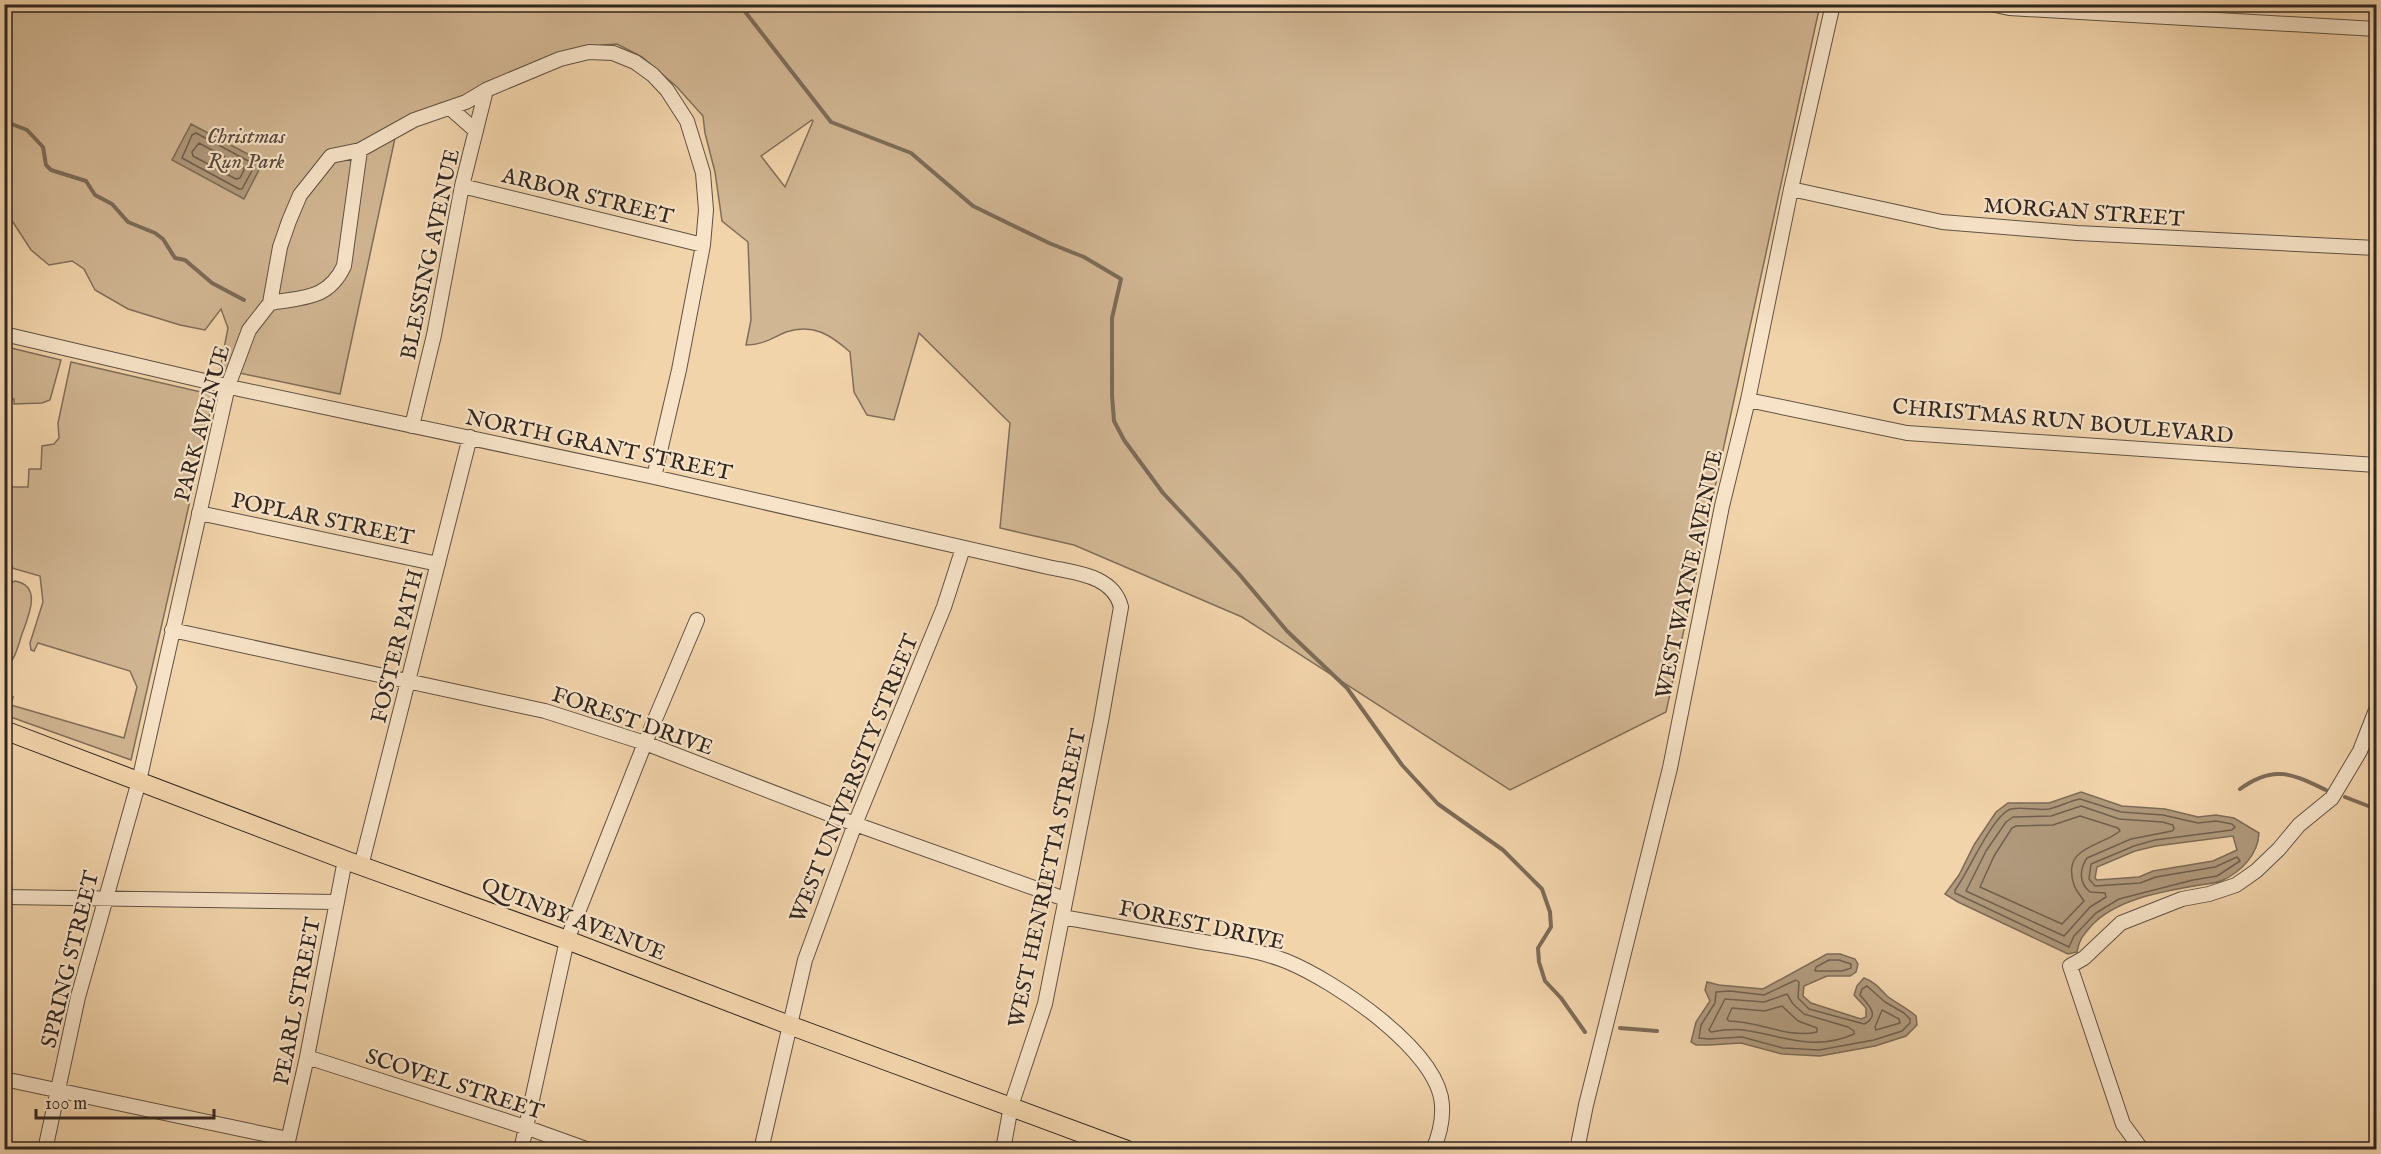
<svg xmlns="http://www.w3.org/2000/svg" width="2381" height="1154" viewBox="0 0 2381 1154" font-family="'IM FELL English',serif">
<style>
.green{fill:#d1b693;stroke:#816e5a;stroke-width:1.5;fill-rule:evenodd}
.water{fill:#b0997c;stroke:#7d6b57;stroke-width:1.5;fill-rule:evenodd}
.lines{fill:none;stroke-linecap:round;stroke-linejoin:round}
.shore{stroke:#70604e;stroke-width:1.5}
.stream{stroke:#7d6b57;stroke-width:4}
.minor-casing{stroke:#615243;stroke-width:16}
.major-casing{stroke:#312620;stroke-width:20}
.minor{stroke:#f7e3c8;stroke-width:14}
.major{stroke:#f2d4ab;stroke-width:18}
.labels{text-anchor:middle;stroke-width:4.5;stroke-linejoin:round;paint-order:stroke}
.park-label{font-size:22px;font-style:italic;fill:#594a3d;stroke:#f7e3c8}
.street-label{font-size:22px;fill:#312620;stroke:#f7e3c8}
</style>
<rect width="100%" height="100%" fill="#f2d4ab"/>
<filter id="stains"><feTurbulence type="fractalNoise" baseFrequency=".00333" numOctaves="4"/><feColorMatrix values="0 0 0 0 .2 0 0 0 0 .09 0 0 0 0 .02 0 0 0 .5 -.17"/></filter>
<radialGradient id="worn" r=".72"><stop offset=".6" stop-color="#630" stop-opacity="0"/><stop offset="1" stop-color="#630" stop-opacity=".3"/></radialGradient>
<path class="green" d="M 4,5 L 1820,5 L 1666,712 L 1510,790 L 1242,617 L 1074,545 L 1000,528 L 1010,423 L 919,333 L 894,420 L 867,415 L 854,392 L 850,352 C 831,335 813,323 786,332 C 772,338 763,345 746,345 L 751,320 L 748,242 L 722,221 L 715,172 L 705,133 L 703,116 L 677,87 L 642,57 L 617,44 L 601,45 L 560,59 L 398,124 L 340,394 L 220,369 L 228,328 L 221,309 L 205,330 L 180,325 L 128,309 L 95,290 L 84,269 L 72,261 L 49,265 L 31,250 L 5,210 ZM 812,120 L 813,121 L 785,187 L 761,156 Z
M 11,348 L 61,360 L 50,400 L 42,403 L 14,404 L 14,399 L 5,399 L 5,376 Z
M 71,362 L 214,395 L 131,760 L 5,715 L 10,697 L 13,697 L 11,705 L 124,738 L 137,687 L 130,671 L 38,643 L 34,651 L 31,650 L 30,643 L 43,602 L 40,576 L 5,566 L 5,487 L 28,487 L 29,469 L 41,469 L 42,446 L 54,444 L 59,438 L 58,423 Z
M 15,581 C 43,586 28,617 22,634 C 18,646 15,661 5,668 L 5,586 Z"/>
<path class="water" d="M 191,124 L 263,162 L 244,199 L 172,160 Z
M 2081,792 L 2122,806 L 2165,809 L 2198,817 L 2216,815 L 2234,818 L 2259,833 C 2258,855 2241,872 2221,881 C 2213,884 2203,884 2194,886 C 2161,892 2117,899 2092,925 C 2084,934 2079,939 2077,952 L 2068,954 L 1958,902 L 1945,894 L 1959,875 L 1974,845 L 1996,812 L 2008,803 L 2049,803 ZM 2233,836 L 2237,850 L 2213,861 L 2153,871 L 2139,877 L 2097,880 L 2095,878 L 2097,867 L 2135,851 L 2156,846 Z
M 1827,954 L 1840,954 L 1855,959 L 1858,964 L 1856,972 L 1850,976 L 1827,976 L 1804,986 L 1803,996 L 1811,1003 L 1861,1019 L 1866,1017 L 1866,1008 L 1854,995 L 1857,986 L 1864,978 C 1875,982 1879,988 1887,996 C 1896,1003 1907,1008 1916,1016 L 1917,1025 L 1906,1036 L 1875,1046 L 1820,1056 L 1782,1054 L 1741,1043 L 1709,1045 L 1696,1045 L 1691,1042 L 1696,1022 L 1710,1001 L 1705,990 L 1707,982 L 1719,985 L 1763,989 Z"/>
<g class="lines">
<path class="shore" d="M 196,133 L 254,164 L 254,167 L 242,189 L 239,189 L 182,158 L 192,135 Z
M 199,143 L 243,167 L 244,170 L 240,178 L 236,179 L 193,156 L 192,152 Z
M 2080,799 L 2121,812 L 2163,815 L 2198,823 L 2216,821 L 2232,824 L 2235,827 L 2232,830 L 2155,840 L 2134,846 L 2091,864 L 2089,879 L 2095,886 L 2140,883 L 2156,877 L 2215,867 L 2237,857 L 2240,861 L 2217,876 L 2193,880 L 2119,899 L 2096,913 L 2074,936 L 2069,947 L 1955,893 L 1955,890 C 1968,873 1993,814 2011,809 C 2022,806 2037,811 2049,809 C 2059,807 2069,801 2080,799 Z
M 2081,806 L 2119,819 L 2162,822 L 2173,825 L 2174,829 L 2172,831 L 2131,839 L 2087,858 C 2079,870 2079,883 2090,892 L 2105,893 L 2106,897 L 2090,907 L 2064,936 L 1966,891 L 1986,851 L 2006,822 L 2013,817 L 2051,816 Z
M 2080,816 L 2118,828 L 2120,831 C 2101,847 2061,846 2074,885 C 2076,891 2081,896 2084,901 L 2062,924 L 1980,887 L 1994,856 L 2012,828 L 2016,826 L 2053,825 Z
M 1829,960 L 1839,960 L 1851,964 L 1851,968 L 1842,971 L 1815,971 L 1816,967 Z
M 1796,980 L 1799,982 L 1798,998 L 1809,1009 L 1864,1024 C 1881,1016 1868,1004 1860,995 L 1862,989 L 1867,986 L 1885,1002 L 1904,1013 L 1910,1019 L 1910,1023 L 1902,1031 L 1874,1040 L 1819,1050 L 1783,1048 L 1742,1037 L 1709,1039 L 1699,1038 L 1701,1025 L 1715,1003 L 1716,992 L 1730,991 L 1764,995 Z
M 1787,994 L 1793,1004 L 1804,1014 L 1848,1027 L 1854,1031 L 1854,1034 C 1814,1052 1784,1036 1744,1030 C 1734,1029 1722,1030 1711,1032 L 1709,1030 L 1725,999 L 1764,1002 Z
M 1782,1006 L 1798,1021 L 1817,1028 L 1817,1032 C 1789,1039 1758,1021 1729,1021 L 1727,1019 L 1732,1008 L 1765,1011 Z
M 1882,1010 L 1899,1019 L 1900,1023 L 1876,1030 L 1875,1027 Z"/>
<path class="stream" d="M 739,4 L 831,122 L 911,153 L 973,206 L 1049,243 L 1084,257 L 1121,279 L 1112,318 L 1112,395 L 1114,421 L 1124,440 L 1163,493 L 1239,574 L 1287,631 L 1347,688 L 1402,765 L 1438,804 L 1503,850 L 1542,889 L 1550,912 L 1551,927 L 1538,948 L 1539,962 L 1545,981 L 1561,998 L 1585,1032
M 4,121 L 27,130 L 43,147 L 46,165 L 51,170 L 86,181 L 95,195 L 112,204 L 128,222 L 155,233 L 163,239 L 175,258 L 185,260 L 212,283 L 244,300
M 2240,789 C 2274,764 2292,774 2326,790
M 2345,797 L 2376,809
M 1620,1028 L 1657,1031"/>
<g class="minor-casing">
<path id="minor" d="M 1991,4 L 2009,8 L 2376,29
M 450,108 L 476,131
M 462,186 L 703,245
M 1791,189 L 1942,222 L 2077,233 L 2376,248
M 270,303 C 303,297 328,300 344,266 L 360,150
M 4,334 L 239,389 L 654,477 L 1048,567 C 1075,573 1113,575 1121,607 L 1101,721 L 1045,1004 L 1011,1106 L 1003,1150
M 1748,400 L 1907,433 L 2376,465
M 412,426 L 434,335 L 462,186 L 486,90
M 199,513 L 438,564
M 172,630 L 545,711 L 645,743 L 855,824 L 1065,899
M 361,866 L 470,437
M 4,897 L 337,902
M 1062,917 C 1107,925 1152,933 1197,941 C 1227,946 1258,950 1286,961 C 1333,980 1439,1050 1442,1105 C 1443,1120 1439,1136 1433,1150
M 307,1057 L 525,1127 L 589,1150
M 4,1079 L 288,1139
M 45,1150 L 78,997 L 139,781 L 228,386 L 249,330 L 270,303 L 280,247 L 289,221 L 300,195 L 331,156 L 360,150 L 414,120 L 466,102 L 486,90 L 560,59 L 589,52 L 613,53 L 635,62 L 653,75 L 667,90 L 687,121 L 703,173 L 706,210 L 703,245 L 679,370 L 654,477
M 286,1150 L 307,1057 L 345,860
M 521,1150 L 567,940 L 645,743 L 697,620
M 761,1150 L 805,960 L 855,824 L 944,607 L 963,548
M 1577,1150 L 1586,1105 L 1670,768 L 1722,506 L 1748,400 L 1791,189 L 1833,4
M 2142,1150 L 2123,1124 L 2070,966 L 2084,958 L 2121,923 L 2182,899 L 2209,894 L 2236,885 L 2256,871 L 2279,849 L 2299,825 L 2332,798 L 2360,751 L 2376,710"/>
</g>
<g class="major-casing">
<path id="major" d="M 4,730 L 345,860 L 567,940 L 789,1025 L 1127,1150"/>
</g>
<use href="#minor" class="minor"/>
<use href="#major" class="major"/>
</g>
<g class="labels">
<g class="park-label">
<text x="246" y="143">Christmas<tspan x="246" dy="25">Run Park</tspan></text>
</g>
<g class="street-label">
<text transform="translate(588 195) rotate(14)" y="8">ARBOR STREET</text>
<text transform="translate(2084 211) rotate(4)" y="8">MORGAN STREET</text>
<text transform="translate(429 254) rotate(-78)" y="8">BLESSING AVENUE</text>
<text transform="translate(2063 420) rotate(5)" y="8">CHRISTMAS RUN BOULEVARD</text>
<text transform="translate(201 423) rotate(-75)" y="8">PARK AVENUE</text>
<text transform="translate(599 444) rotate(12)" y="8">NORTH GRANT STREET</text>
<text transform="translate(323 518) rotate(12)" y="8">POPLAR STREET</text>
<text transform="translate(1688 574) rotate(-78)" y="8">WEST WAYNE AVENUE</text>
<text transform="translate(396 646) rotate(-76)" y="8">FOSTER PATH</text>
<text transform="translate(633 720) rotate(19)" y="8">FOREST DRIVE</text>
<text transform="translate(853 778) rotate(-68)" y="8">WEST UNIVERSITY STREET</text>
<text transform="translate(1046 878) rotate(-78)" y="8">WEST HENRIETTA STREET</text>
<text transform="translate(574 918) rotate(21)" y="8">QUINBY AVENUE</text>
<text transform="translate(1202 924) rotate(12)" y="8">FOREST DRIVE</text>
<text transform="translate(69 959) rotate(-76)" y="8">SPRING STREET</text>
<text transform="translate(296 1001) rotate(-79)" y="8">PEARL STREET</text>
<text transform="translate(455 1083) rotate(18)" y="8">SCOVEL STREET</text>
</g>
</g>
<rect width="2381" height="1154" fill="none" stroke="#f2d4ab" stroke-width="24"/>
<rect x="6" y="6" width="2369" height="1142" fill="none" stroke="#312620" stroke-width="3"/>
<rect x="12" y="12" width="2357" height="1130" fill="none" stroke="#312620" stroke-width="1.5"/>
<path d="M36 1109v9h178v-9" fill="none" stroke="#312620" stroke-width="3"/>
<text x="45" y="1109" font-size="18" fill="#312620" stroke="#f7e3c8" stroke-width="4.5" paint-order="stroke">100 m</text>
<rect width="100%" height="100%" filter="url(#stains)"/>
<rect width="100%" height="100%" fill="url(#worn)"/>
</svg>
